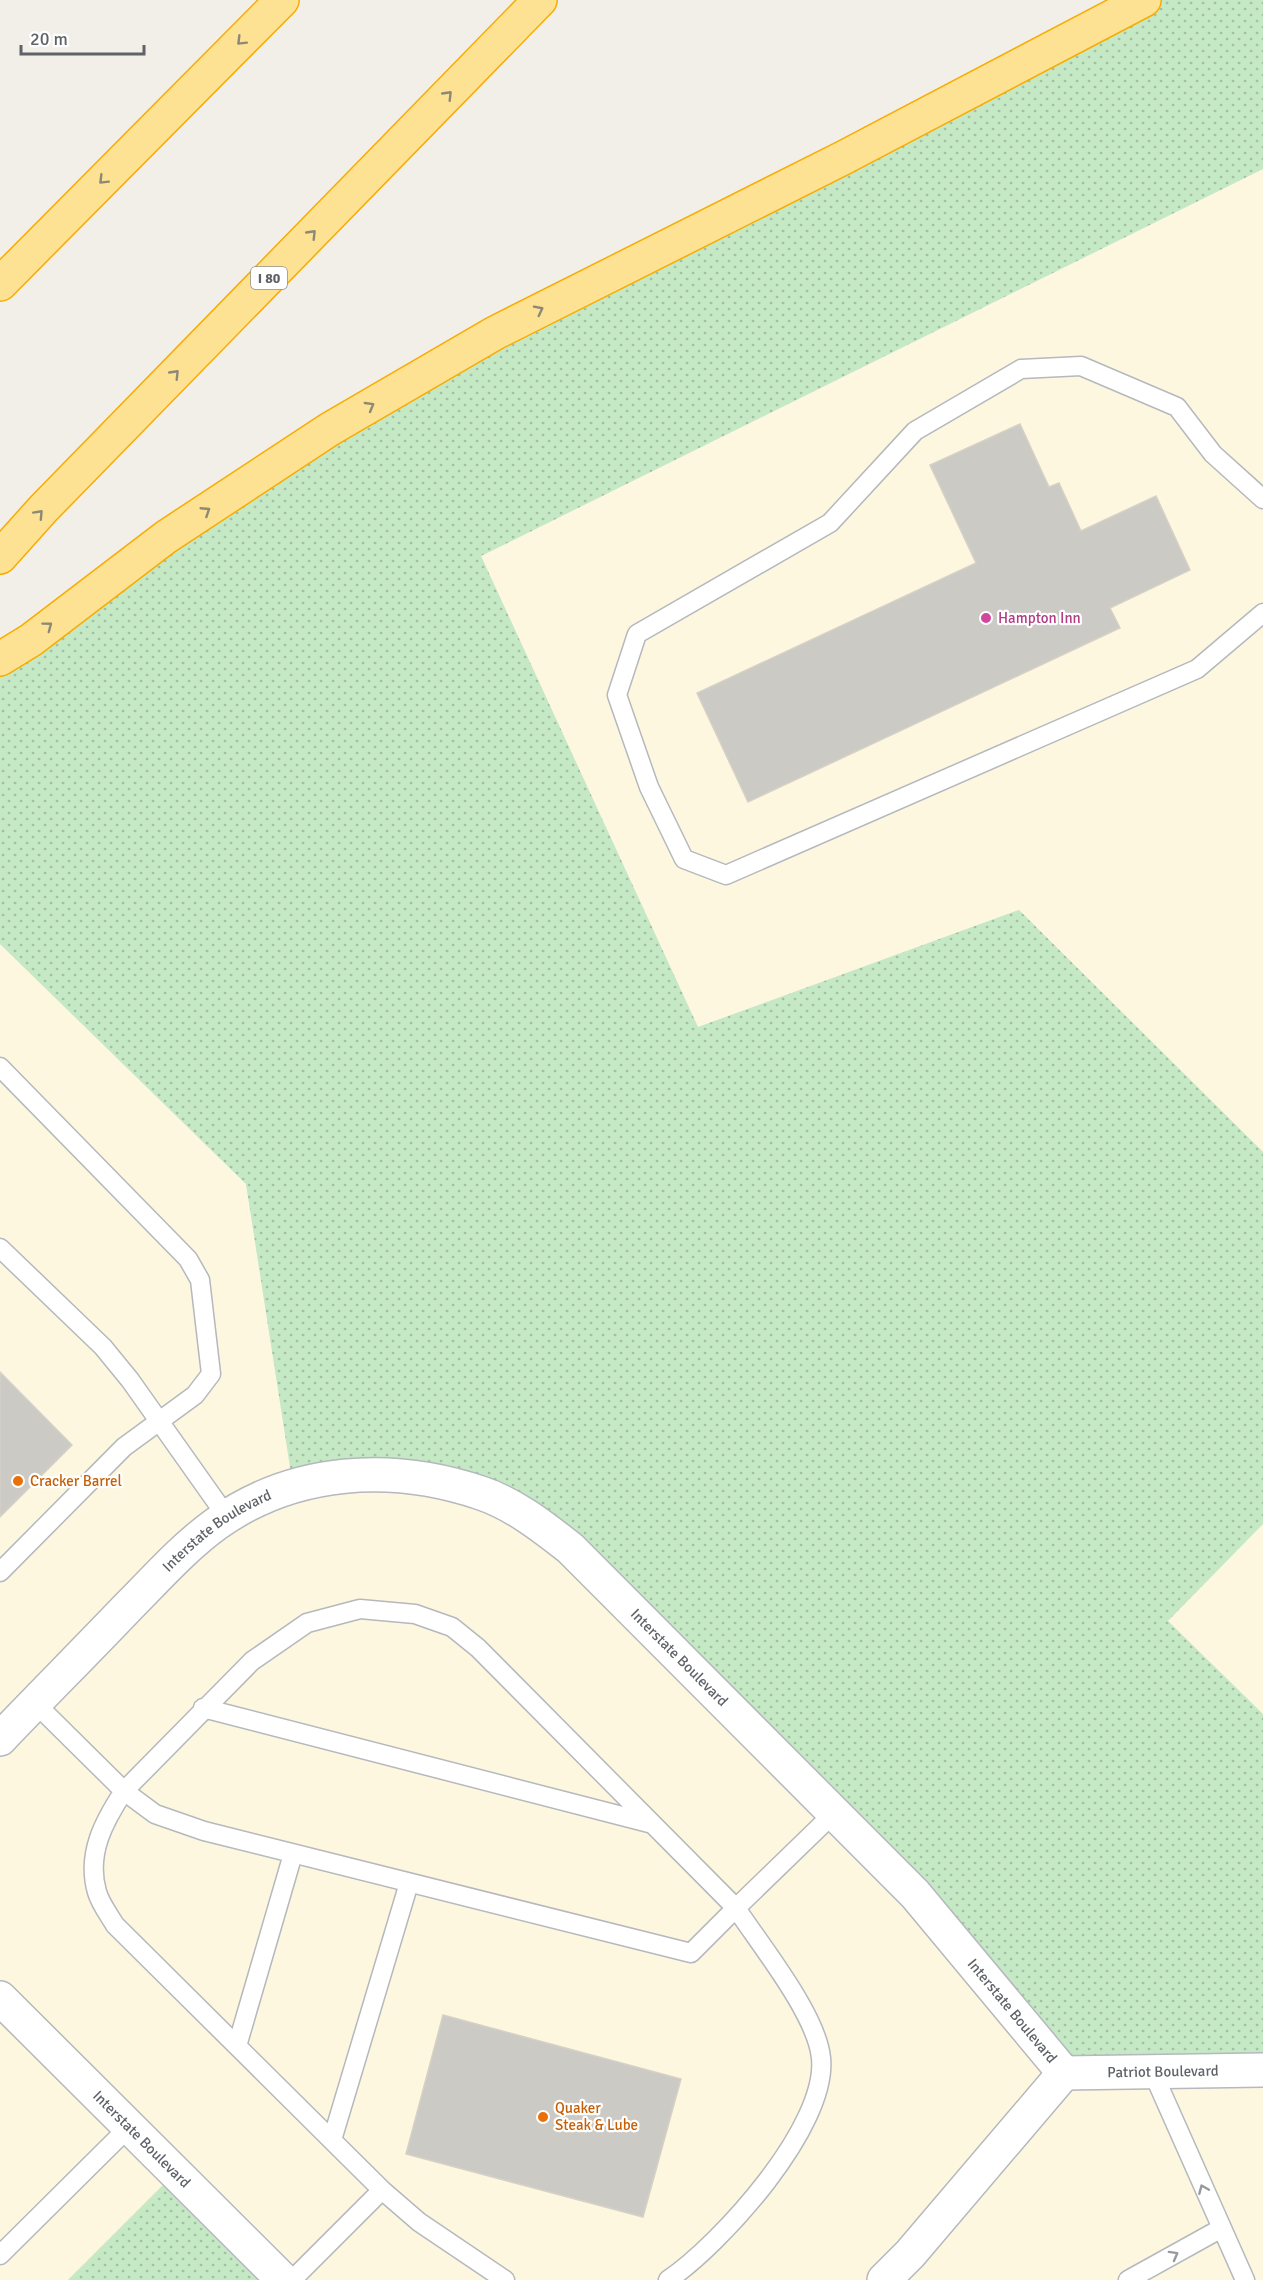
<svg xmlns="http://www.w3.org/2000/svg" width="1263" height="2280" viewBox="0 0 1263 2280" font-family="Signika,sans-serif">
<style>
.commercial{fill:#fef7e0}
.grass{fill:url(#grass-dots)}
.building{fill:#cccac5;stroke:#d6d1c6;stroke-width:1.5}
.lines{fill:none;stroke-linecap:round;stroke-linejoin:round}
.lane-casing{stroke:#b5b8bc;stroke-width:21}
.street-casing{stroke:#b5b8bc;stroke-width:36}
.highway-casing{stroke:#f9ab00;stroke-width:36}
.lane{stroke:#fff;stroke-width:18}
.street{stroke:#fff;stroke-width:33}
.highway{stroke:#fde293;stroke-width:33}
.oneway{stroke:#8e8975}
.oneway2{stroke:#979a9d}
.hotel-dot{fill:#d1479c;stroke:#fff;stroke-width:2}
.food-dot{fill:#e8710a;stroke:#fff;stroke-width:2}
.labels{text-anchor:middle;stroke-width:4.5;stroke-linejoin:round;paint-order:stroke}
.shield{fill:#fff;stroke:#8f9295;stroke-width:1.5}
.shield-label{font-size:14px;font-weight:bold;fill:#5f6368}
.hotel-label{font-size:15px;fill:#b23c85;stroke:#fff;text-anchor:start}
.food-label{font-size:15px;fill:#c56008;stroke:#fff;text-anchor:start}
.street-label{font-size:15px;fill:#5f6368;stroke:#fff}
</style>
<defs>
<pattern id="grass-dots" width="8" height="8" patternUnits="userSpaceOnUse" patternTransform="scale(1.5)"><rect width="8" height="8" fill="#c5e8c5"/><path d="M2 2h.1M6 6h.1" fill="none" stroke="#a3c0a4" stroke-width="1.8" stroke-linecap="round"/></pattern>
</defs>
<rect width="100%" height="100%" fill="#f1efe8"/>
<path class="commercial" d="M 1263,169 L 1263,1152 L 1019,910 L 698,1027 L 481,556 Z
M 0,944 L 246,1184 L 293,1486 L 482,1493 L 1263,2070 L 1263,2280 L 283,2280 L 175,2173 L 68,2280 L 0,2280 Z
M 1263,1524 L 1263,1714 L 1167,1621 Z"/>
<path class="grass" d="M 1144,0 L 1263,0 L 1263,169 L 481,556 L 698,1027 L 1019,910 L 1263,1152 L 1263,1524 L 1168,1621 L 1263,1714 L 1263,2070 L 1064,2073 L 570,1549 L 482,1493 L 293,1486 L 246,1184 L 0,944 L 0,659 L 330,429 Z
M 175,2173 L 283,2280 L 68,2280 Z"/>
<path class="building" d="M 1020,424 L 1049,487 L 1059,483 L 1081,531 L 1156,496 L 1190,570 L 1110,608 L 1120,628 L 748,802 L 697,693 L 976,563 L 930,465 Z
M 0,1372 L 72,1445 L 0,1517 Z
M 443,2015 L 681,2079 L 643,2217 L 406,2154 Z"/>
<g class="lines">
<g class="lane-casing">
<path id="lane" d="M 1263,499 L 1213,454 L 1177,407 L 1081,366 L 1021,369 L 915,431 L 830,523 L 637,634 L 617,695 L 649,787 L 684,859 L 726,875 L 1197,669 L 1263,613
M 0,1067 L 188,1259 L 200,1280 L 211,1374 L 195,1395 L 124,1447 L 0,1572
M 0,1248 L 103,1347 L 130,1380 L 227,1517
M 35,1703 L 124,1791 L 252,1661 L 307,1623 L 360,1609 L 415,1614 L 452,1627 L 478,1648 L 736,1908 L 691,1953 L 204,1831 L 155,1814 L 124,1791 C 104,1821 86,1854 97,1892 C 100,1903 109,1915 115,1925 L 382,2190
M 203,1708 L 649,1823
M 237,2046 L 293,1854
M 1153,2073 L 1245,2280
M 332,2140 L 409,1883
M 0,2255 L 129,2127
M 292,2280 L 382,2190 L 419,2222 L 505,2280
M 668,2280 C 721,2244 828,2126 821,2058 C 817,2015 761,1946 736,1908 L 834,1813
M 1128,2280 L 1220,2229"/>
</g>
<g class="street-casing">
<g id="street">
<path id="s1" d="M 0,1739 C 42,1695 85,1652 127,1608 C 156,1579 183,1548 216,1524 C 294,1468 392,1463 481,1493 C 514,1504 543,1527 570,1548 L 915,1894 L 1064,2073"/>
<path id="s2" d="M 0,1998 L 283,2280"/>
<path id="s3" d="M 1064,2073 L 1263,2070"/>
<path d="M 884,2280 L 910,2254 L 1064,2073"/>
</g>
</g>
<g class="highway-casing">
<path id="highway" d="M 0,284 L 282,0
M 0,557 L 43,509 L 540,0
M 0,659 L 31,640 L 166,537 L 330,429 L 495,333 L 843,158 L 1144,0"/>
</g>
<use href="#lane" class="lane"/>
<use href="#street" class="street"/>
<use href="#highway" class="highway"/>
</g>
<defs><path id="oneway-chevron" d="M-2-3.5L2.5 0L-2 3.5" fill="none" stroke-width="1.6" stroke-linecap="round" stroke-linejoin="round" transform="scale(1.5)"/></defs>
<g class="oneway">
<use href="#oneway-chevron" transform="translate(241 41) rotate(135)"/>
<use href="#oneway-chevron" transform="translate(448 95) rotate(-46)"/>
<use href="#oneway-chevron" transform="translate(103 180) rotate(135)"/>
<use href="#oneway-chevron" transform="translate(312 234) rotate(-46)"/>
<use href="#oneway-chevron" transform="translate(539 310) rotate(-27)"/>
<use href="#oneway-chevron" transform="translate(175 374) rotate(-46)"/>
<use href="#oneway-chevron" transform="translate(370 406) rotate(-30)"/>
<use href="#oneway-chevron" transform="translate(206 511) rotate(-33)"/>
<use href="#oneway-chevron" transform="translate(39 514) rotate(-47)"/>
<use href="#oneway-chevron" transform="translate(48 626) rotate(-37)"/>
</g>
<g class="oneway2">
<use href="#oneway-chevron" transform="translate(1203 2189) rotate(-113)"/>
<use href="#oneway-chevron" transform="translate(1174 2255) rotate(-29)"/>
</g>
<circle class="hotel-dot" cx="986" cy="618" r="6"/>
<g class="food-dot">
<circle cx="18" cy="1481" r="6"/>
<circle cx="543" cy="2117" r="6"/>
</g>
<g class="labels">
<rect class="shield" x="251" y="267" width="36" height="22" rx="4.5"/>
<g class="shield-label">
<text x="269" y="283">I 80</text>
</g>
<g class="hotel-label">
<text x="998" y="623">Hampton Inn</text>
</g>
<g class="food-label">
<text x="30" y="1486">Cracker Barrel</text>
<text x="555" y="2113">Quaker<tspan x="555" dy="17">Steak &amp; Lube</tspan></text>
</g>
<g class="street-label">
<text dy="5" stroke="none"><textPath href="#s1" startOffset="302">Interstate Boulevard</textPath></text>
<text dy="5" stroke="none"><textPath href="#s1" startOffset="842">Interstate Boulevard</textPath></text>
<text dy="5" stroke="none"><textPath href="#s1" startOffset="1328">Interstate Boulevard</textPath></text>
<text dy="5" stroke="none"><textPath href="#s3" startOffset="99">Patriot Boulevard</textPath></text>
<text dy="5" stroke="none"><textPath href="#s2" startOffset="200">Interstate Boulevard</textPath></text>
</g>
</g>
<path d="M21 45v9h123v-9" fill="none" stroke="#5f6368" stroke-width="3"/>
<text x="30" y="45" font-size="18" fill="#5f6368" stroke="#ffffff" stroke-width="4.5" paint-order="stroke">20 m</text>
</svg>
